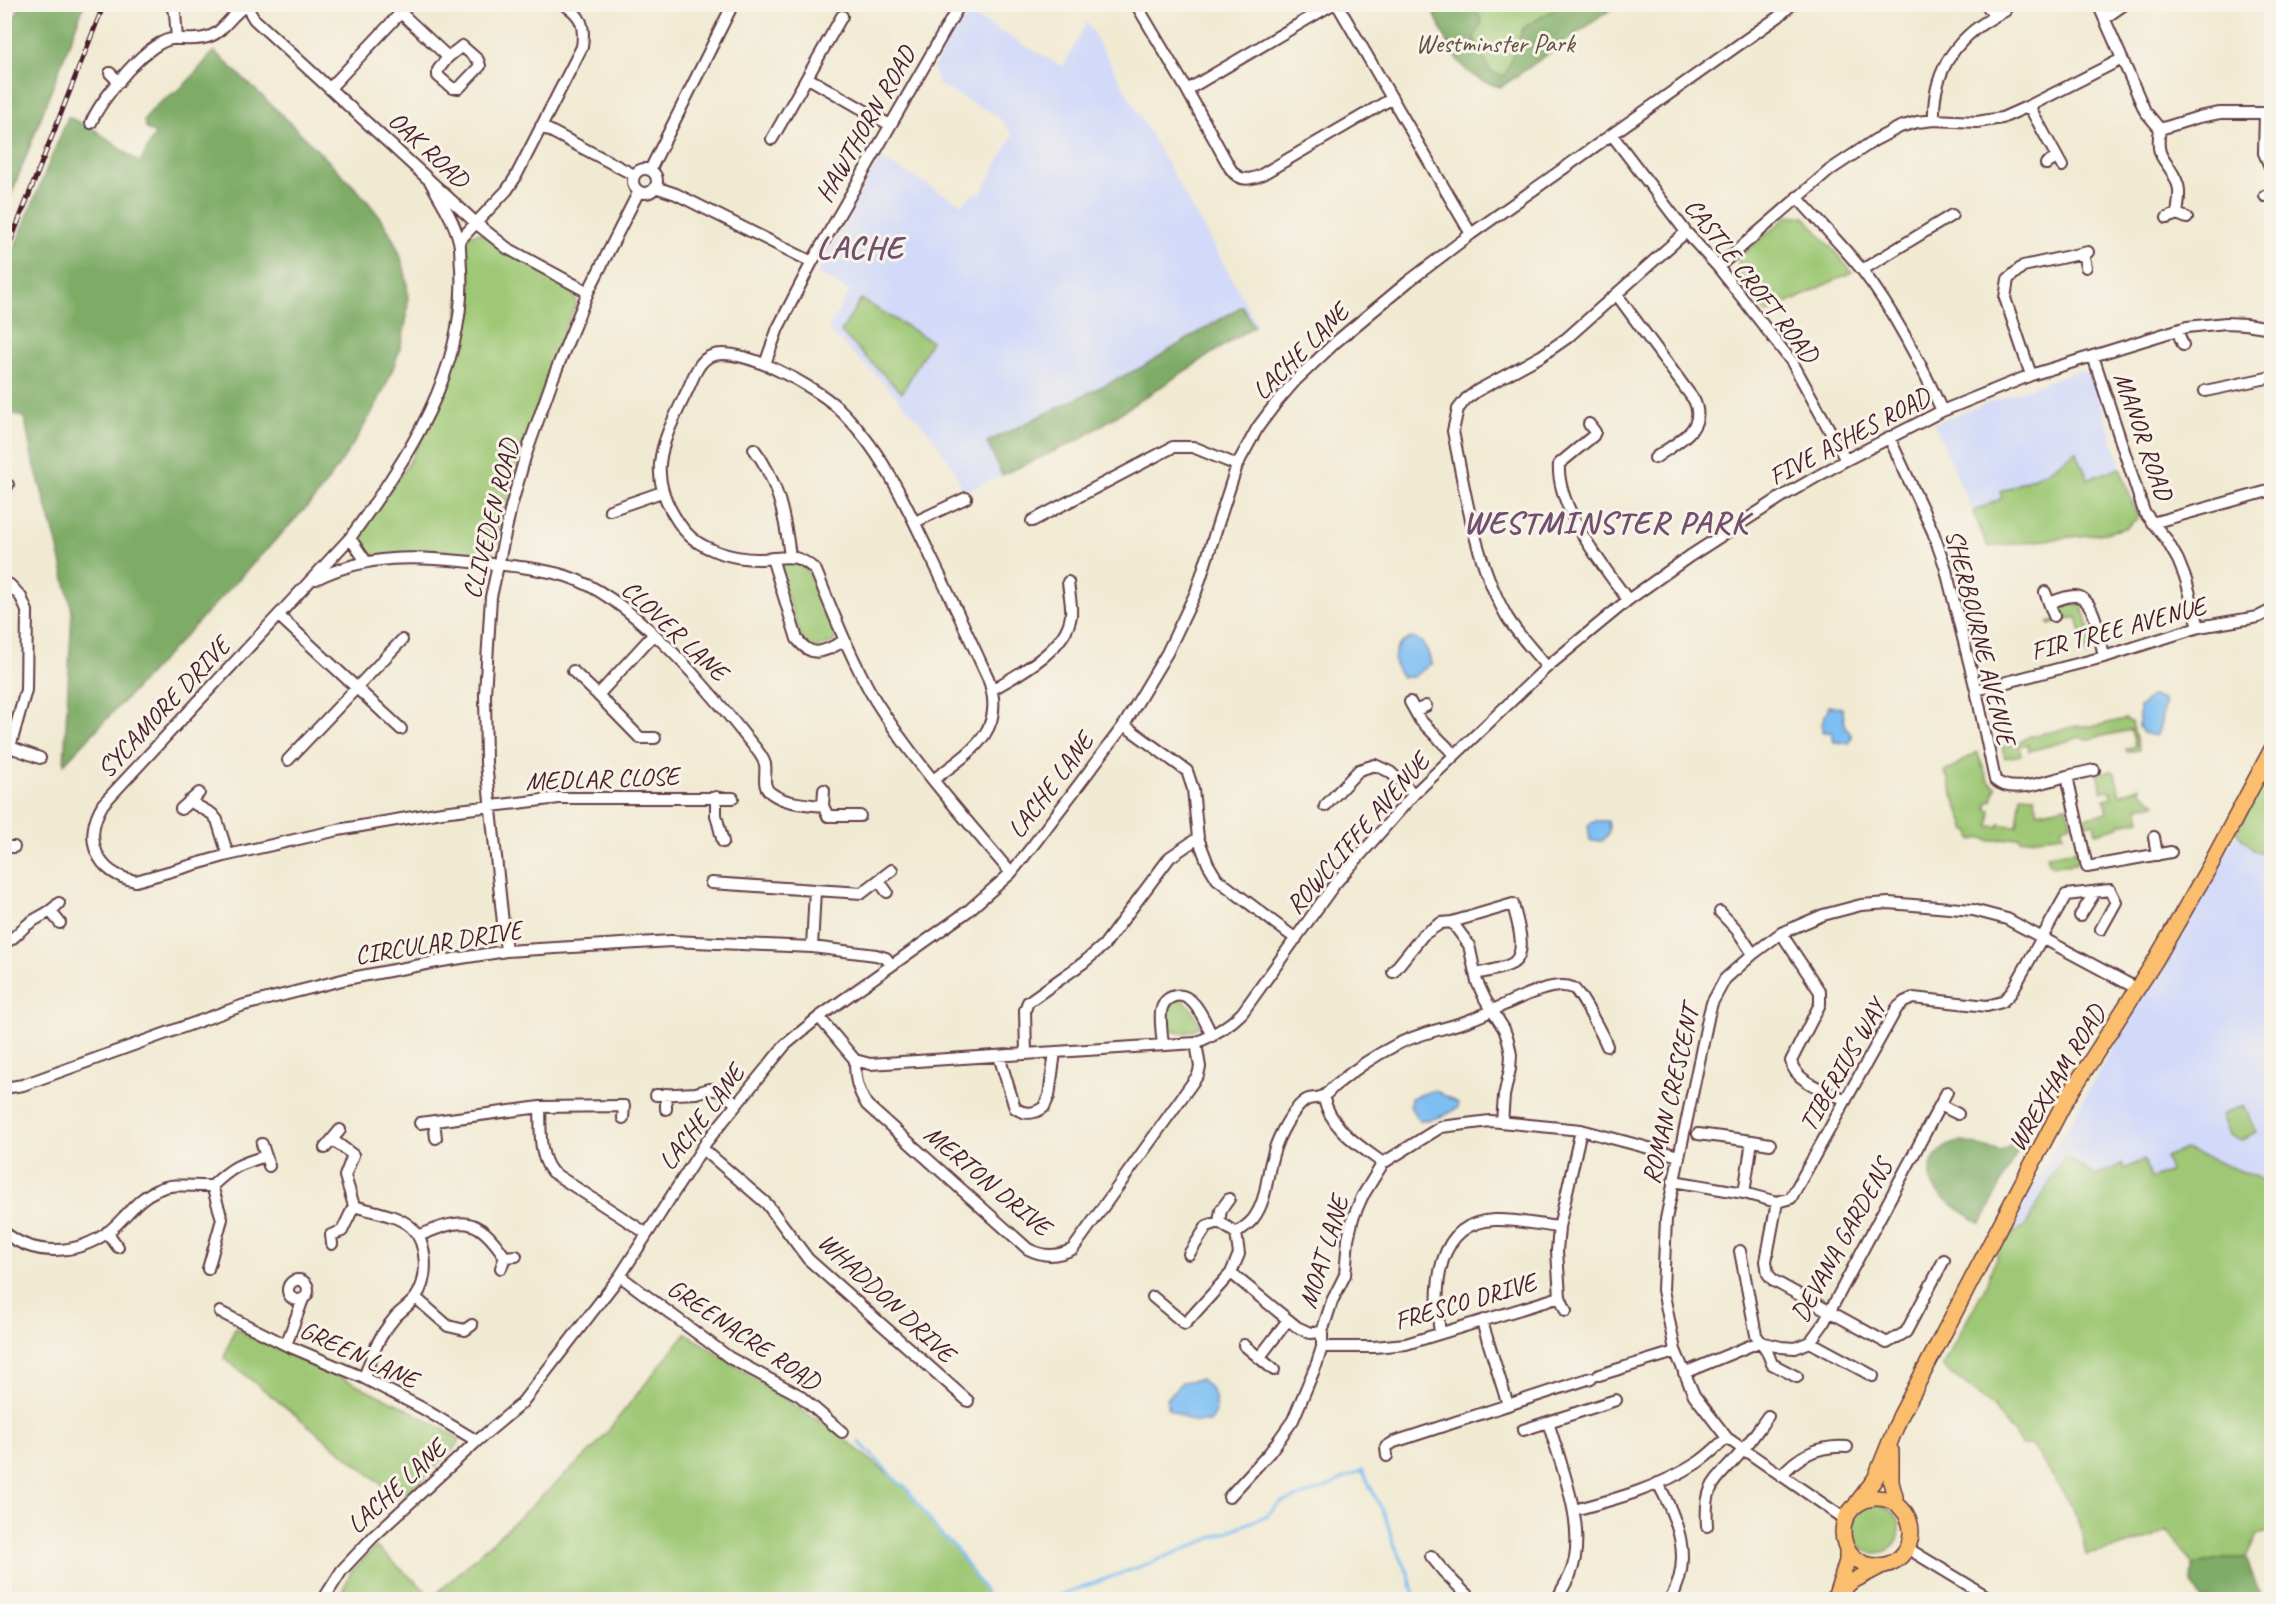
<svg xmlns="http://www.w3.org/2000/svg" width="2276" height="1604" viewBox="0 0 2276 1604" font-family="Caveat,sans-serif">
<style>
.built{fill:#d2d9f9}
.green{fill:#9ec874;stroke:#747450;stroke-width:1.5}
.forest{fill:#7eac66;stroke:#646648;stroke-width:1.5}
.water{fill:#7ebff3;stroke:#646f8f;stroke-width:1.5}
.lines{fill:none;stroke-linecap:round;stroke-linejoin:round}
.stream{stroke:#7ebff3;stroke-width:3}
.minor-casing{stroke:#633d44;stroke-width:14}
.highway-casing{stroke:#633d44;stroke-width:18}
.minor{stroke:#fff;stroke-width:10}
.highway{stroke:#fbbd6e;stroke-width:15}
.rail-casing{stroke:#4a1f2b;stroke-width:5}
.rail{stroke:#f7f3e8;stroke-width:3;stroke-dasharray:9;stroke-linecap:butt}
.labels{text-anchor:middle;stroke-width:6;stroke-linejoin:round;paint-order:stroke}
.park-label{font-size:26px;fill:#635241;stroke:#f7f3e8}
.street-label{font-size:26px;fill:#4a1f2b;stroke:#f7f3e8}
.district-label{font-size:32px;font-weight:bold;letter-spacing:1.5px;fill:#734f6f;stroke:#f7f3e8}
</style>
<rect width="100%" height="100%" fill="#f7f3e8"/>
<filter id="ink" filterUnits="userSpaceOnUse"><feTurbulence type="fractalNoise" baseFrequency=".0167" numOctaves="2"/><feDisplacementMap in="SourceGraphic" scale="12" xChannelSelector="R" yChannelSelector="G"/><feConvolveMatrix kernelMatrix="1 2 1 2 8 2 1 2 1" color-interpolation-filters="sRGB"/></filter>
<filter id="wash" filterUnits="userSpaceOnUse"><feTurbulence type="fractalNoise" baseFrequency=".008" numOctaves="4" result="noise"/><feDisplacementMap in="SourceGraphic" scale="24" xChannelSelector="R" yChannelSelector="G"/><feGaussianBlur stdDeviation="1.35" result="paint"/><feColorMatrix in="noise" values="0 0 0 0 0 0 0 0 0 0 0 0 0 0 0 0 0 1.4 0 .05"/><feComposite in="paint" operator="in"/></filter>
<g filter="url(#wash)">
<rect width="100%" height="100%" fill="#f1ead3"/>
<path class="built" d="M 965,11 L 1063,67 L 1087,22 L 1257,323 L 1079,440 L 964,492 L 953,468 L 932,435 L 881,380 L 828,330 L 850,291 L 817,273 L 879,158 L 962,204 L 975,193 L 981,194 L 1013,135 L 997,116 L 939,85 L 933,68 Z
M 2078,370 L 2092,374 L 2121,468 L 2140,518 L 2125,528 L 2105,533 L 1988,547 L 1934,423 Z
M 2271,766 L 2271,1529 L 1998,1255 L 2002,1241 L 2237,832 Z"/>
<path class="green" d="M 1430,5 L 1617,5 L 1501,87 C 1454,77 1450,43 1430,5 Z
M 1789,215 L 1805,217 L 1852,272 L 1767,313 L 1739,278 L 1738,258 Z
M 480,233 L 569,288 L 576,299 L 576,305 L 566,326 L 530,427 L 494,550 L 480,559 L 374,556 L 363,551 L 356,543 L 359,534 L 407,466 L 435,411 L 453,363 L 465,241 L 471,234 Z
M 861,299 L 931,341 L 902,393 L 841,332 Z
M 2076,451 L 2088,479 L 2120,468 L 2138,518 L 2125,528 L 2105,533 L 1988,547 L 1973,512 L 2002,498 L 2000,492 L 2050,470 Z
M 794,562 C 820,571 827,609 836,633 L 834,642 L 814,649 L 802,641 L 779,570 L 784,563 Z
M 2071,603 L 2082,607 L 2086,616 L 2092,647 L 2087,656 L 2077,617 L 2049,625 L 2048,623 L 2059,619 L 2058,610 L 2062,605 Z
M 2125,719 L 2132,723 L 2139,750 L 2127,752 L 2126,749 L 2135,746 L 2131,730 L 2084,740 L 2082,737 L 2029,751 L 2028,744 L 2019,746 L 2021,755 L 2005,758 L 2002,747 L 2018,743 L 2030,736 L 2055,731 L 2077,726 L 2095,726 Z
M 1977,752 L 1988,780 L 1996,787 L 1992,801 L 1987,803 L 1987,809 L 1991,810 L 1989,826 L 1998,827 L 2001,823 L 2002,825 L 2017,826 L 2021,795 L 2034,796 L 2038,812 L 2067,806 L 2071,824 L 2061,827 L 2063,835 L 2020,840 L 2019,837 L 1989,841 L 1984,838 L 1972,840 L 1970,831 L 1966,830 L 1945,772 Z
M 2271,766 L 2271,851 L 2255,852 L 2237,832 Z
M 2112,771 L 2115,773 L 2120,795 L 2140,787 L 2141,792 L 2156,803 L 2138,807 L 2141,820 L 2119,824 L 2119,827 L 2096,833 L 2094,823 L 2084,825 L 2084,821 L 2087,817 L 2107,813 L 2104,799 L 2112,797 L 2110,790 L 2102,791 L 2097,774 Z
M 2077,848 L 2079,848 L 2080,857 L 2075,864 L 2053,866 L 2049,862 L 2047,855 L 2077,850 Z
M 1181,999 L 1190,1006 L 1200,1025 C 1189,1036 1178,1034 1165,1028 L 1165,1014 L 1169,1001 Z
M 2244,1105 L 2256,1133 L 2241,1141 L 2229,1135 L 2221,1115 Z
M 2185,1149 L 2271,1183 L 2271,1529 L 2257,1535 L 2246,1558 L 2224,1558 L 2193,1565 L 2168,1531 L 2118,1548 L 2086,1555 L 2080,1524 L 2068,1500 L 2032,1445 L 2022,1445 L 1992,1406 L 1942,1366 L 1985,1287 L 2002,1241 L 2026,1225 L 2064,1156 L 2096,1176 L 2122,1164 L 2124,1169 L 2144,1160 L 2151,1179 L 2170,1171 L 2165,1157 Z
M 235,1328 L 402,1406 L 454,1435 L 459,1440 L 458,1444 L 411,1490 L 398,1497 L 224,1358 Z
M 686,1333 L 837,1433 L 901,1484 L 904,1485 L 941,1535 L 954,1546 L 991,1599 L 350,1600 L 341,1594 L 351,1572 L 376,1547 L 433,1597 L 595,1447 Z
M1852 1529a24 24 0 1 1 48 0a24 24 0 1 1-48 0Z"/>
<path class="forest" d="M 20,5 L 84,5 L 5,211 L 5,42 Z
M 1430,5 L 1474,5 L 1482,22 L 1474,38 L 1491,72 L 1505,76 L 1523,28 L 1562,5 L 1617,5 L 1501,87 C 1454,77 1450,43 1430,5 Z
M 214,51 C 248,83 283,115 316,149 C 349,181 390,217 403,264 C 426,343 361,435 317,496 L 64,764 L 72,611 L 57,543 L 31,453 L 25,418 L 5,410 L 4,273 L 68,117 L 95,130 L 140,163 L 155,134 L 147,129 L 144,122 C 152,104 168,98 182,87 C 194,76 204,62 214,51 Z
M 1242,306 L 1254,326 L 1079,440 L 1002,475 L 987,442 L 1140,368 Z
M 2026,1134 L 1981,1224 C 1968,1215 1945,1202 1936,1190 C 1920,1171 1938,1144 1960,1142 C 1968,1141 1992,1150 2001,1152 Z
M 2224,1558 L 2246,1558 L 2259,1592 L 2264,1599 L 2201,1599 L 2192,1584 L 2193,1565 Z"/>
<path class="water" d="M 1412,638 C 1425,641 1429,652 1431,664 L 1413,677 L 1402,677 C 1389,662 1393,643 1412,638 Z
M 2152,696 L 2165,701 C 2161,713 2163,725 2156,736 L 2143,733 L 2139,726 L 2139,707 Z
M 1829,706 L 1842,708 L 1846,728 L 1852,736 L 1849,743 L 1834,742 L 1832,732 L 1822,732 L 1822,723 Z
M 1596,821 L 1608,821 C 1610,830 1609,835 1602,841 L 1590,841 L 1588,825 Z
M 1434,1090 L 1458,1103 L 1458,1108 C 1444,1116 1434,1120 1418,1120 L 1410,1106 L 1411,1098 Z
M 1201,1379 C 1215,1392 1223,1405 1209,1422 L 1194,1422 L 1169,1409 L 1166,1399 L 1182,1382 Z"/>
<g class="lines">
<path class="stream" d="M 859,1442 L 901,1485 L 904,1485 L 941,1535 L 954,1546 L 991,1600
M 1046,1600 L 1150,1563 L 1266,1516 L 1280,1503 L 1323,1489 L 1362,1470 L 1385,1516 L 1394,1544 L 1409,1575 L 1415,1600"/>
</g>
</g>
<g filter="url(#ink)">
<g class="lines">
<g class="minor-casing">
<path id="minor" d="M 170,4 L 175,13 L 177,39 C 191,39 207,41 219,31 C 229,22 235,12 247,5
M 248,4 L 248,9 L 254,19 L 477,224 L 507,248 L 588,292
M 1136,4 L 1187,90 L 1230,168 C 1238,181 1248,181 1261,175 L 1391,99
M 1337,4 L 1471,234
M 2098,4 L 2145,111 L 2160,129 C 2154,162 2169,158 2178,185 C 2181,194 2178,205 2177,214
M 1987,5 L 1994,16
M 401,13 L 448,57 L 462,46 L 478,60 L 480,66 L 459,88 L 452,88 L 438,76 L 438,70 L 448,57
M 2105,18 L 2125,4
M 110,73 L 119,82
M 808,78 L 890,125
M 330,88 L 409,4
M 1187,90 L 1333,4
M 2029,106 L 2062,166
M 2265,114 L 2264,153 L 2271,169 L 2272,183
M 1934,120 C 1932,69 1959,33 2005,11
M 91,123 C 100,100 151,35 177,39
M 541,126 L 634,175
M 2160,129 L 2199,117 L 2220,113 L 2272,113
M 1612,135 L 1686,232 L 1718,267 L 1792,362 L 1846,460
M 772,139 L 842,16
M 2046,164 L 2057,158
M633 181a12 12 0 1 1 24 0a12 12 0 1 1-24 0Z
M 650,170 L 733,4
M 431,183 C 441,201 454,220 459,241 C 461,249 460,259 461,268 C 467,370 407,459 350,538 L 103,804 C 82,838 96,874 136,881 L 228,855 L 338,830 L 442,812 L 559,798 L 733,798
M 655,187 L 676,194 L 812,262
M 2265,196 L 2272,192
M 1797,197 C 1818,221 1842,245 1862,270 C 1893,310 1922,365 1942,411
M 2167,218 L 2177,214 L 2187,218
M 459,241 L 507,190 L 515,178 L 582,47 C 585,26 582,15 563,4
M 2083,253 L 2086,267
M 1718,267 L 1830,170 L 1875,140 L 1900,127 L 1917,122 L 1934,120 L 1977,122 L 2002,118 L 2029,106 L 2122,59
M 1862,270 L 1952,215
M 1617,295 L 1694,400 C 1708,430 1676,442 1655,458
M 2177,330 L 2183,345
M 2093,356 L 2144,512 L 2166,539 L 2178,560 L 2186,580 L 2199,627
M 765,364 L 778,328 L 812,262 L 960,4
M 2031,375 L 2005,298 L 2008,279 L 2023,266 L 2088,252
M 2205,391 L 2272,377
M 1589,424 L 1595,432 L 1593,436 L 1559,464 C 1556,507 1603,566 1628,600
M 1889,437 L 1933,532 L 1945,566 L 1976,690 L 1995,780 C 2012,795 2047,781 2067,776 L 2087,867 L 2171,852
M 754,449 C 778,480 785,518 790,556
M 4,490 L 8,485
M 610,510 L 662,492
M 1032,521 L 1173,447 L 1193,447 L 1237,465
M 915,522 L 966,498
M 2152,523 L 2272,490
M 350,538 L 365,560
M 772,558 L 797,639 C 813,660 824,651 844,641
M 316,579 C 368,554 415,556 471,562 C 503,565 535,567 566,576 C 631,596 705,685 747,738 C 753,745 762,754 765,764 C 767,774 761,786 771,793 C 786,804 806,804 823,806 L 828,816 L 860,816
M 4,582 L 10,585 L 21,597 L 27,611 L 26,690 L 10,747 L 4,758
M 2045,592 L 2054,616
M 2049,603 C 2057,600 2068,595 2076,596 C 2096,598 2100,641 2104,657
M 279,616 L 401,729
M 653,635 L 598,695 L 640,738 L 655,738
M 1547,667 C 1534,651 1518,635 1507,617 C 1475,561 1465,493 1453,431 L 1458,409 L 1466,399 L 1477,391 L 1541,356 L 1567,338 L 1686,232
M 573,671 L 598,695
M 993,689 C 1019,674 1067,649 1071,615 C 1072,605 1069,593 1068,582
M 1976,690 L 2104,657 L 2199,627 L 2258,617 L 2272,610
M 1410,702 L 1420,720 L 1455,755
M 1415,711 L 1426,706
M 1124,725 L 1187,771 L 1193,789 L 1198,838 L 1208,864 L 1217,879 L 1296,939
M 10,747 L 40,758
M 288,760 L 402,640
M 2067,776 L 2094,770
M 933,780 C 970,752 1008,731 988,678 C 969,637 950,596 930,555 C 905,502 880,447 837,407 C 814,386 740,345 711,356 C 699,360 693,378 688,389 C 662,443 642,476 684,530 C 700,550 733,559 758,559 C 783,559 796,550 816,571 C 834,615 851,659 875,700 C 914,762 964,817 1011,873
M 716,797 L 716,815 L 723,842
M 189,801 L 212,814 L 217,820 L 228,855
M 823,806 L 824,790
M 1325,806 L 1359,770 L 1375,765 L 1390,772 L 1414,794
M 181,809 L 199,793
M 2154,837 L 2157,855
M 4,847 L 14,847
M 879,881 L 887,892
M 711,883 L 815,890 L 812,947
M 815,890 L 862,893 L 892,870
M 51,912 L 60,923
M 1720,912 L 1737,930 L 1753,954
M 2080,916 L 2095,892
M 1452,922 L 1469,945 L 1477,982 L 1485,999 L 1504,1029 L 1508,1040 L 1511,1055 L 1510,1069 L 1504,1096 L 1502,1122
M 1781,933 L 1820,992 L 1820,1004 L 1791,1061 C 1795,1083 1828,1091 1846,1100
M 4,943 C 14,940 19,931 27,925 C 38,916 50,914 59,903
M 506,951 L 486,763 L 485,694 L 491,597 L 511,507 L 525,457 L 553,378 L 588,292 L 639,191
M 1393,972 L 1423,935 L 1441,923 L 1452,922 L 1513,904 C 1516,919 1529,952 1513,963 C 1503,969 1487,971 1476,974
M 819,1017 L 855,1060 L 870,1064 L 1196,1043 C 1214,1035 1228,1027 1242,1013 L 1334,885 L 1414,794 L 1547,667 L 1628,600 L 1690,556 L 1783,496 L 1846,460 L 1942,411 L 2031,375 L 2187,327 L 2226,323 L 2245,324 L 2272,328
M 1163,1045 C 1162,1035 1160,1022 1161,1012 C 1162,1005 1166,999 1172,997 C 1193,988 1205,1022 1212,1036
M 1026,1054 L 1025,1010 L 1028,1002 L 1083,963 L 1104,945 L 1170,857 L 1198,838
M 999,1056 L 1015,1108 C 1025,1115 1035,1114 1044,1107 L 1049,1096 L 1055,1052
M 855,1060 C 855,1078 857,1089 867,1105 L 1028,1249 C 1044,1257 1056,1257 1073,1249 L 1198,1075 L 1200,1067 L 1196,1043
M 4,1088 L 23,1085 L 244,1005 L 346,979 L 442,961 L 506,951 L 671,941 L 812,947 L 876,955 L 886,958 L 891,965
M 666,1094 L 666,1109
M 656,1095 L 696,1093 L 709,1089 L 721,1091 L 737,1104
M 1323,1096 C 1331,1129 1357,1144 1383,1163
M 1940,1105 L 1958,1114
M 540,1107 C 541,1129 538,1155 552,1172 L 646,1233
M 434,1121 L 436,1138
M 420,1123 L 540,1107 L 624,1106 L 623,1118
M 1698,1134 L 1752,1141 L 1744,1193
M 333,1140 L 353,1155 L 345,1176 L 354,1206
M 1752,1141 L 1770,1144
M 262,1144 L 269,1166
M 325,1148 L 340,1130
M 702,1148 L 767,1204 L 808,1259 L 968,1401
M 1673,1181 L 1744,1193 L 1777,1202 L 1791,1198 L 1897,1008 L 1904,1002 L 1913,998 L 1987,1006 L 2002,1002 L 2011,993 L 2066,895 L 2110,890 L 2116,902 L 2101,929
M 1777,1202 L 1766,1261 L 1768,1274 L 1774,1281 L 1887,1343 L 1906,1332 L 1944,1260
M 1219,1222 L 1221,1210 L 1229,1199
M 4,1232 C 34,1257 77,1255 108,1232 C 125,1219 136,1199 157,1190 C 174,1182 193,1187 212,1186 C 232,1167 239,1164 266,1156
M 107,1232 L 118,1247
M 418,1236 C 462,1218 476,1214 505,1257
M 332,1244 L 331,1235 L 342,1231 L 354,1206 C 373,1212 396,1214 411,1227 C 428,1243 429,1278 416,1297 C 411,1304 402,1310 396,1316 C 391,1322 386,1329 382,1335 C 374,1348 369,1364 364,1378
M 1740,1251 L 1756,1335 L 1767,1351 L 1772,1364 L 1797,1377
M 1189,1254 L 1207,1226 L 1219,1222 L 1236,1233
M 501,1268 L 505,1257 L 516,1256
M 208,1269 L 222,1219 L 212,1186
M 1231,1273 L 1297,1327 L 1310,1333 L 1322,1332
M 620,1276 L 730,1358 L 799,1395 L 842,1432
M288 1290a10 10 0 1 1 20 0a10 10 0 1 1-20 0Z
M 1153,1297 L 1185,1324 L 1231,1273 L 1239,1254 L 1236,1233 C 1242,1229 1249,1224 1253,1219 C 1267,1201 1266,1178 1272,1158 C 1276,1141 1287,1119 1299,1106 C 1311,1094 1312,1101 1323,1096 C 1328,1094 1332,1087 1337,1084 C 1354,1070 1374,1056 1394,1046 C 1419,1032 1449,1029 1475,1018 C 1499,1009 1549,978 1573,988 C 1579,990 1604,1038 1607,1046
M 1560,1297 L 1566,1311
M 416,1298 L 448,1326 L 465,1330 L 472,1325
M 220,1312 L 286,1345 L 364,1378 L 422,1408 L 477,1441
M 1482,1322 L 1508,1405
M 1440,1333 C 1434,1289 1435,1222 1495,1220 C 1515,1219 1539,1225 1559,1227
M 1810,1342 L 1873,1376
M 286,1345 L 303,1299
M 1244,1345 L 1274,1370
M 1322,1347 L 1374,1347 L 1406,1344 L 1560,1297 L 1557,1251 L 1559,1227 L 1581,1130
M 1259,1358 L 1288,1320
M 1684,1373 L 1759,1342 L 1781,1347 L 1795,1348 L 1810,1342 L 1823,1324 L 1947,1092
M 1599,1375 L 1675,1352
M 1548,1422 C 1561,1466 1589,1531 1570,1575 C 1566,1583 1561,1591 1557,1600
M 1523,1430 L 1616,1400
M 1387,1456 L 1386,1447 L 1394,1442 L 1591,1378
M 1781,1476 C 1798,1455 1821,1445 1847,1447
M 1658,1483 C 1678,1521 1694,1560 1670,1600
M 1229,1497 L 1270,1452 L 1293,1420 L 1317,1363 L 1322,1347 L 1322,1332 L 1332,1301 L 1345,1275 L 1348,1239 L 1353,1218 L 1362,1197 L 1383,1163 L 1441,1127 L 1490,1121 L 1581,1130 L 1679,1156
M 1574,1510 C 1617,1499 1660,1487 1697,1463 C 1708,1456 1717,1446 1727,1438
M 1845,1519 L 1727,1438 L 1694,1395 L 1675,1350 L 1663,1290 L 1666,1219 L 1709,1014 L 1712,1003 L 1725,979 L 1753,954 L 1781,933 L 1823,915 L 1861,905 L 1889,903 L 1973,910 L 2007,919 L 2138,989
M 1707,1526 C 1704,1480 1717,1482 1743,1450 C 1752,1439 1760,1427 1768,1416
M 1907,1548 L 1993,1600
M 1431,1556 L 1444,1572 L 1472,1600
M 323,1600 L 342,1570 L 374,1536 L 477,1441 L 521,1404 L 620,1276 L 707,1141 L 785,1045 L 819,1017 L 968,911 L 1011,873 L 1034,844 L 1124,725 L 1167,653 L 1196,592 L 1237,465 L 1258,427 L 1276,403 L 1295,381 L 1337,341 L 1409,281 L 1471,234 L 1778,17 L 1792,4"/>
</g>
<g class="highway-casing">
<path id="highway" d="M 1891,1451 L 1891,1482 L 1897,1504
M1843 1532a34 34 0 1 1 68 0a34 34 0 1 1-68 0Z
M 1857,1503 L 1875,1479 L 1900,1417 L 2064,1103 L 2155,961 L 2211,864 L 2272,749
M 1836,1595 L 1847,1561 L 1847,1549
M 1831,1600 L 1851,1582 L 1881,1566"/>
</g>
<use href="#minor" class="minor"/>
<use href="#highway" class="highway"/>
<g class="rail-casing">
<path id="rail" d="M 4,258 L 104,4"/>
</g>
<use href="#rail" class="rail"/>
</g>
</g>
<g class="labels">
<g class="park-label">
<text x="1495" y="52">Westminster Park</text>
</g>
<g class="street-label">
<text transform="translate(865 124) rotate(-60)" y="9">HAWTHORN ROAD</text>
<text transform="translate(429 149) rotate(43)" y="9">OAK ROAD</text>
<text transform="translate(1752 280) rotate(52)" y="9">CASTLE CROFT ROAD</text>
<text transform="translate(1300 351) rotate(-45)" y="9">LACHE LANE</text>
<text transform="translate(1849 436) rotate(-28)" y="9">FIVE ASHES ROAD</text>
<text transform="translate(2144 436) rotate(71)" y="9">MANOR ROAD</text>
<text transform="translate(490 519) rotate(-76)" y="9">CLIVEDEN ROAD</text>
<text transform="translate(2118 628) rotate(-15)" y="9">FIR TREE AVENUE</text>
<text transform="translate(675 630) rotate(43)" y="9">CLOVER LANE</text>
<text transform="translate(1981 637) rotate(76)" y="9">SHERBOURNE AVENUE</text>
<text transform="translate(163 707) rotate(-47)" y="9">SYCAMORE DRIVE</text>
<text transform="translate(602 778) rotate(-2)" y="9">MEDLAR CLOSE</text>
<text transform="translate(1050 785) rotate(-53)" y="9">LACHE LANE</text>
<text transform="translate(1357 833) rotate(-49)" y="9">ROWCLIFFE AVENUE</text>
<text transform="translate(438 942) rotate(-9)" y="9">CIRCULAR DRIVE</text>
<text transform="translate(1842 1065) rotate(-60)" y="9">TIBERIUS WAY</text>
<text transform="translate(2056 1078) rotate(-59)" y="9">WREXHAM ROAD</text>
<text transform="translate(1670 1095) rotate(-77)" y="9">ROMAN CRESCENT</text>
<text transform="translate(701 1117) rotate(-53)" y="9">LACHE LANE</text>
<text transform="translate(988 1180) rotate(40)" y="9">MERTON DRIVE</text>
<text transform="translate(1841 1240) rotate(-61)" y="9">DEVANA GARDENS</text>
<text transform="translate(1323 1252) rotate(-73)" y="9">MOAT LANE</text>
<text transform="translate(887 1297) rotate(43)" y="9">WHADDON DRIVE</text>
<text transform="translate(1465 1301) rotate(-16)" y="9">FRESCO DRIVE</text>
<text transform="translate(744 1334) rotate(34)" y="9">GREENACRE ROAD</text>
<text transform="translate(359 1354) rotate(25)" y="9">GREEN LANE</text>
<text transform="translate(396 1486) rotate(-43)" y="9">LACHE LANE</text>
</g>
<g class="district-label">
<text x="860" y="258">LACHE</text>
<text x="1606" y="533">WESTMINSTER PARK</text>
</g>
</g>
<rect width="2276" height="1604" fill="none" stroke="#f7f3e8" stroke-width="24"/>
</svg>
